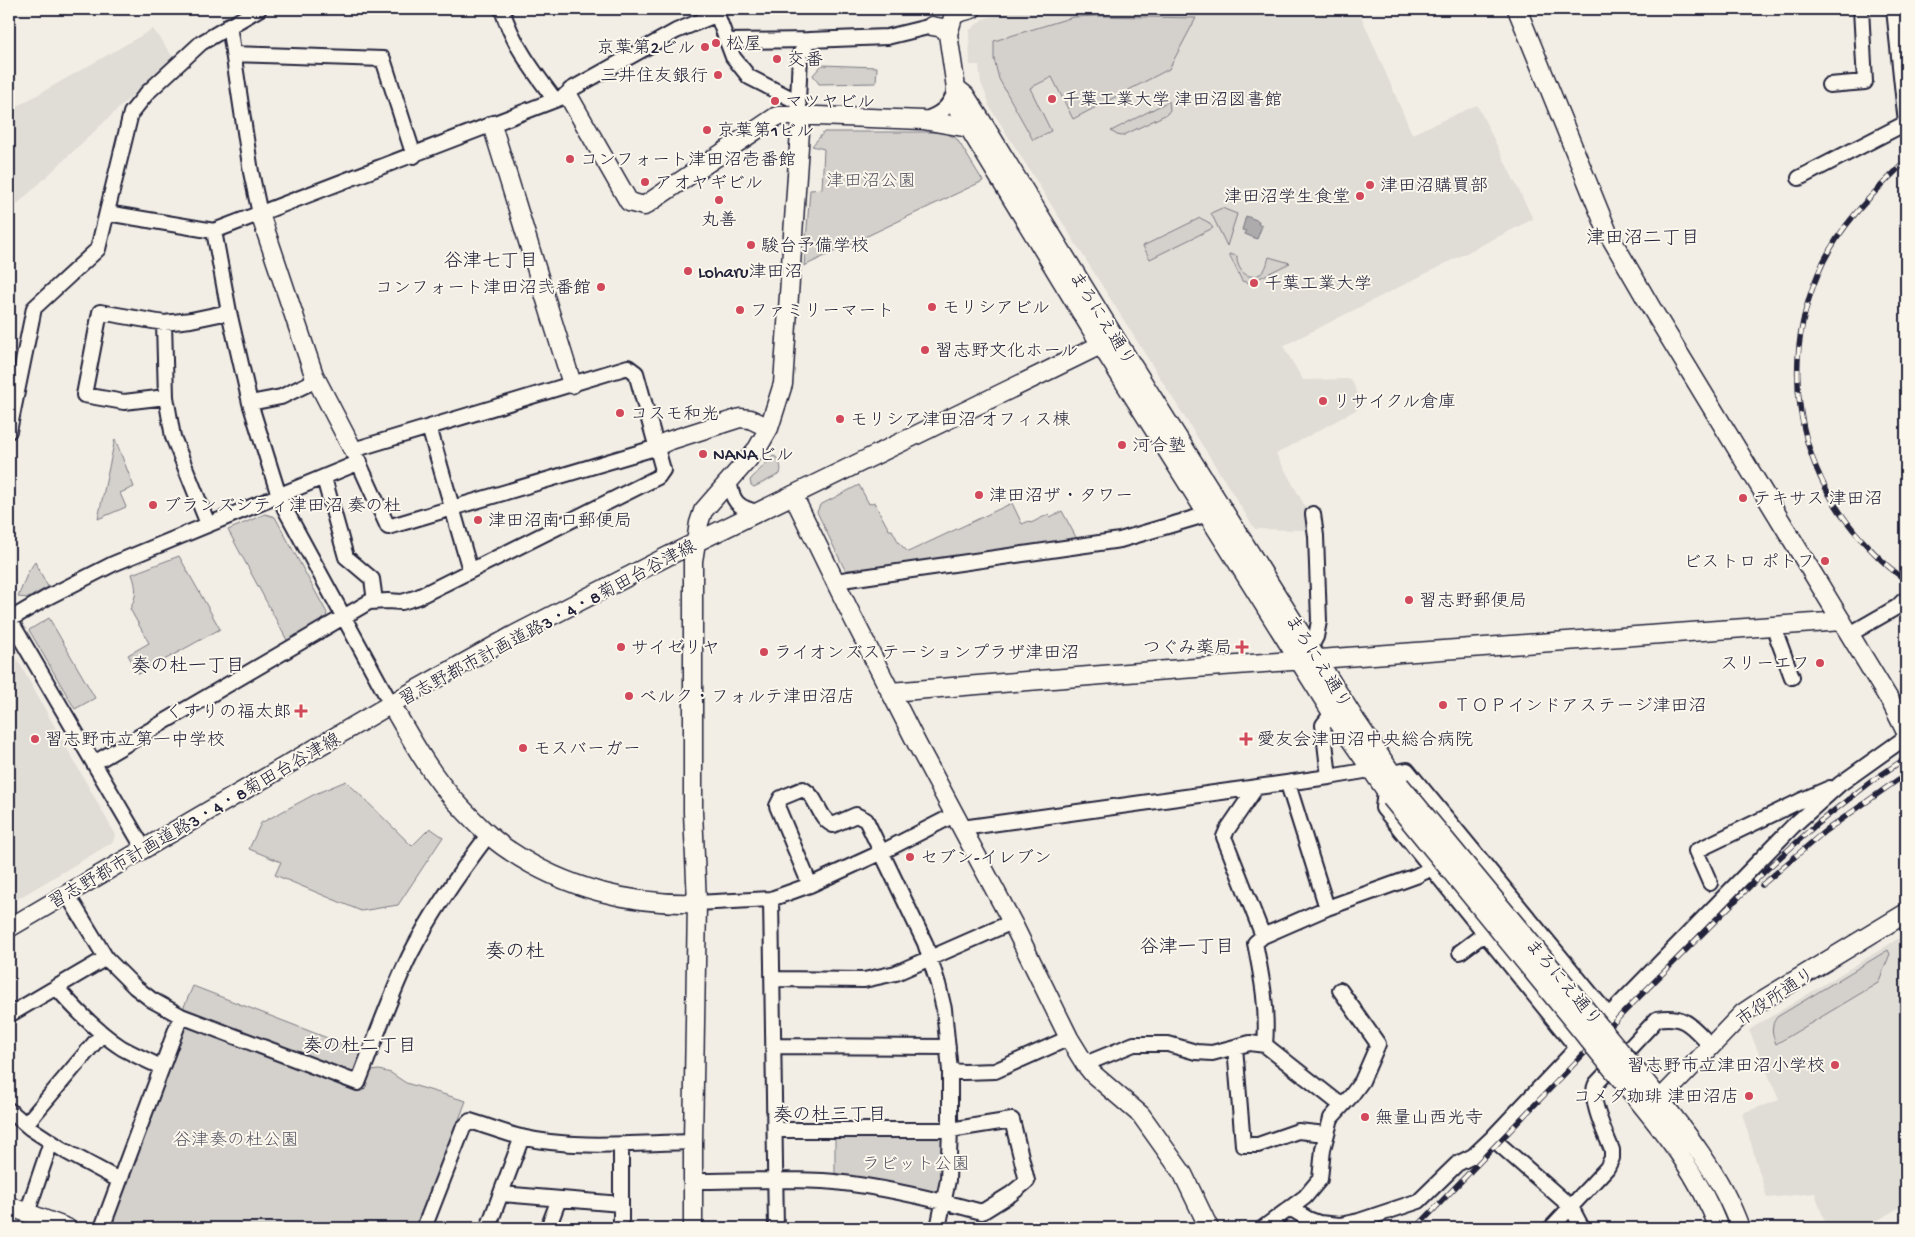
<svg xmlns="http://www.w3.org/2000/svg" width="1915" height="1237" viewBox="0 0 1915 1237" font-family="'Gochi Hand','Klee One',sans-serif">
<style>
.built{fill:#e0dcd6}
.green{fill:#d4d1cc;stroke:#7b7a84}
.water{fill:#aeabad;stroke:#76747f}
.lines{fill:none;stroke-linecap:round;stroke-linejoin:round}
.minor-casing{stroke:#22223b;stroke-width:18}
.tertiary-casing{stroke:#22223b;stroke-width:21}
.minor{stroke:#fbf7ec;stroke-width:14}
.tertiary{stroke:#fbf7ec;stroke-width:18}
.rail-casing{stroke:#22223b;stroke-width:5.5}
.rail{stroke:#fbf7ec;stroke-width:4;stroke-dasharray:11;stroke-linecap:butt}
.tertiary-bridge-casing{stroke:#22223b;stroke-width:21;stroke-linecap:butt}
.tertiary-bridge{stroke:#fbf7ec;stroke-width:18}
.poi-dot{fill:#d1495b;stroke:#fbf7ec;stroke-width:2}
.labels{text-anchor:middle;stroke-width:4;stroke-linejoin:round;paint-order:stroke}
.poi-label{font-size:18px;fill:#22223b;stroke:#fbf7ec;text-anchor:start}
.park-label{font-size:18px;fill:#575766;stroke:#fbf7ec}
.street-label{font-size:18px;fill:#22223b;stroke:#fbf7ec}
.neighbourhood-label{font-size:19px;fill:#22223b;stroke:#fbf7ec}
.quarter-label{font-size:20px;fill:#22223b;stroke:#fbf7ec}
</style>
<rect width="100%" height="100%" fill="#f2eee5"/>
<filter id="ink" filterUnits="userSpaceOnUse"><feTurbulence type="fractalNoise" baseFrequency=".02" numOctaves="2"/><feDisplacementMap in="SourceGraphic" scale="10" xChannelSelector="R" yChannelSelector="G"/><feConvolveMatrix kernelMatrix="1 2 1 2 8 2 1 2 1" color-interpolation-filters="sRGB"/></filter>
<g filter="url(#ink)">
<path class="built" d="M 1022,9 L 1358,9 L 1412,134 L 1477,105 L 1533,219 L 1283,346 L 1303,380 L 1351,379 L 1363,406 L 1276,454 L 1306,508 L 1307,530 L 1255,529 L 988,104 L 989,102 L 981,83 L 979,65 L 970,65 L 969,31 L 983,19 Z
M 153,29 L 173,57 L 9,212 L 9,111 Z
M 9,645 L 115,834 L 113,842 L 9,904 Z
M 1906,934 L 1906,1203 L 1865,1228 L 1827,1228 L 1815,1193 L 1767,1198 L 1742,1113 L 1779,1100 L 1749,1030 Z"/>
<path class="green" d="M 1098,16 L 1196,18 L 1169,69 L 1073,119 L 1052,77 L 1030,88 L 1051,131 L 1033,140 L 999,79 L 994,59 L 994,41 L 1073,17 Z
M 822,65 L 877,67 L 876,83 L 819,84 L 813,75 Z
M 1169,101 L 1170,110 L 1167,114 L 1122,136 L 1117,135 L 1111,131 Z
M 824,132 L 944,132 L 957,139 L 983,181 L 804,266 L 810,190 L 822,189 L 824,149 L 812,146 Z
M 1222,208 L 1237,214 L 1227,246 L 1211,213 Z
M 1200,218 L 1208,222 L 1213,228 L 1150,259 L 1143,246 Z
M 1229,254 L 1237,256 C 1236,268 1247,282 1260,274 C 1266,271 1267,263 1269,257 L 1290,263 L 1249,283 L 1242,281 Z
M 115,439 L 134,487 L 120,493 L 126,507 L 98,519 Z
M 773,456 L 776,457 C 780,463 782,467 780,474 L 754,487 L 751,485 L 750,480 Z
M 859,485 L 869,504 L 874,502 L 889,530 L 892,530 L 899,543 L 908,552 L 1012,503 L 1022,524 L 1029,521 L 1031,523 L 1049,514 L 1050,517 L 1062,511 L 1077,539 L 858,570 L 857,569 L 847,570 L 844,568 L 817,512 L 820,505 Z
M 265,514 L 275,517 L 327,613 L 324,624 L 289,644 L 228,530 Z
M 179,556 L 220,629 L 139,674 L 128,655 L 149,643 L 130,609 C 137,596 137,588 132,574 Z
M 35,562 L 48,587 L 28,598 L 18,597 L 28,572 Z
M 49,618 L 95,698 L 75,709 L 29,630 Z
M 346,781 L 412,846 L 430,828 L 443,837 L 398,905 L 361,911 L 275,875 L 281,862 L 249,849 L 261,823 L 315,794 Z
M 1888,950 L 1890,954 L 1878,983 L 1776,1044 C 1772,1034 1770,1026 1777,1017 Z
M 193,986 L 361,1051 L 352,1075 L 183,1009 Z
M 182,1025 L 363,1087 L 370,1071 L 379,1070 L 391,1073 L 406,1083 L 466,1101 L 418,1228 L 107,1228 Z
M 939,1135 L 945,1143 L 944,1189 L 935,1194 L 835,1176 L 835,1136 Z"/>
<path class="water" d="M 1246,216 L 1259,221 L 1258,224 L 1262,226 L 1257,239 L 1245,234 L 1246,231 L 1242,230 Z"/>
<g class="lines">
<g class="minor-casing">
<path id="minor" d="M 502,9 C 512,43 534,72 555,100
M 715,9 L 733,57 L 749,77 L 798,102
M 229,25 L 251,172 L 260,214
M 727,41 L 809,40
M 233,54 L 383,59 L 414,156
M 1829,85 L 1865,82 L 1861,9
M 801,116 L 798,102 L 800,54 L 809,40 L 887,37 L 932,26
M 923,120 C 940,115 949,108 955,91
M 1799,178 L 1906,123 L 1894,9
M 107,213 L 214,231 L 568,95 L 570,90 L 676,31 L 718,14
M 214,231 L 229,312 L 250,403 L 279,496 L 286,511 L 391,704
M 164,323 L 166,397 L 173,437 L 208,524
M 166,397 L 124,402 L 84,395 L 100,312 L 164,323 L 191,320 L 229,312
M 250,403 L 281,397 L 316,380
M 429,427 L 470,570
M 9,431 L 34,308 L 98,249 L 131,113 L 148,92 L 201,43 L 259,9
M 324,478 L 346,557 L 372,579 L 375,601
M 729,480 C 732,501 737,508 758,512
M 835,581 L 1120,540 L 1208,514
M 9,620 L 48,597 L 113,564 L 360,462
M 10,620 L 144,849
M 1773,626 L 1792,677
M 1850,634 L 1897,607 L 1903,601
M 1310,648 L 1316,637 L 1319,621 L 1316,536 L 1313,514
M 1332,713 L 1323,725 L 1329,777 L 1370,770
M 94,763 L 369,602 L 388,601 L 402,602 L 418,597 L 658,477 L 663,470 C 654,437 645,405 636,373 L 628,367 L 353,450 L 388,527 L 648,450 L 657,446
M 1392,773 L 1407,770 L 1609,1016
M 1288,784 L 1327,908
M 1255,789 L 1227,830 L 1224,837 L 1263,936
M 1385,790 L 1383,808 L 1577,1048
M 962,828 L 1329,777
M 1710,883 L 1696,851 L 1800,801 L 1830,788
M 810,885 L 777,806 L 781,798 L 803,789 C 819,798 817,817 833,825 L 856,815 L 866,820 L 925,943 L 938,984 L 944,1009 L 950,1071 L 950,1130 L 948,1180 L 938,1228
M 67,894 L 106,958 L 135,987 L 152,1000 L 181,1016 L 358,1083 C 375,1040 390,996 410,955 C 432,912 460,872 489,834
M 771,899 L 776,1228
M 697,903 L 771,899 L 810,885 L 882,852 L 954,815
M 1460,952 L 1484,934
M 773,979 L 864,980 L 896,973 L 1012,922
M 56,987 C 76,1010 97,1032 122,1048 C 135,1055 148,1061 161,1067
M 9,1015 L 106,958
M 1265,1045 C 1268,1010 1262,978 1255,943 L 1263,936 L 1327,908 L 1416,876 L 1432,868
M 774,1046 L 948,1047
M 1235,1047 L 1243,1145 L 1258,1145 L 1298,1131 L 1326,1134
M 1085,1064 L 1134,1044 L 1168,1044 L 1196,1052 L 1212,1053 L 1250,1043 L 1265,1045 L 1341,1105
M 950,1071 L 964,1072 L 995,1071 L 1069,1038
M 9,1110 L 30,1128 L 65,1151 L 119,1180
M 26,1124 L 102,1034
M 1492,1138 L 1571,1207 L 1582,1228
M 621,1145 L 621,1228
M 693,1181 C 741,1181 788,1178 835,1182 C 885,1187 934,1199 982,1212 L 1011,1194 L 1027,1181 L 1012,1120 L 950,1130 L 776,1130
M 501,1194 L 621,1204
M 1290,1208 L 1308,1219 L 1319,1223 L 1340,1225 L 1359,1221 L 1419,1201 L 1457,1164 L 1473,1156 L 1492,1138 L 1577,1048 L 1793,826 L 1840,784 L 1906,737
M 27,1213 L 51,1142
M 102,1228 L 181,1016
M 424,1228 L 463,1128 L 470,1121 C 487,1126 504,1133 521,1137 C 577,1150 636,1143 693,1142
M 488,1228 L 522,1137
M 548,1228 L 559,1199
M 1263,1228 L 1305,1197 L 1320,1179 L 1323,1149 L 1331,1118 L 1351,1096 L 1362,1081 L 1378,1044 L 1340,990
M 1551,1228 L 1607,1168 L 1612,1158 L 1612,1150 C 1606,1135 1588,1098 1596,1084 L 1657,1019 C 1686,1014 1692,1027 1711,1046"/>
</g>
<g class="tertiary-casing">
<path id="tertiary" d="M 972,9 L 954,14 L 948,34 L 956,88 L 955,105 L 1101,345 L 1332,713 L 1391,798
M 1517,9 L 1608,233 L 1652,309 L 1892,704 L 1906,732
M 932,26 L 943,28 L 948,34
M 956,88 L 965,95 L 981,120 L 1115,338 L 1356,721 L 1400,785
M 568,95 L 629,202 L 644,206 L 777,116 L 817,116 L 923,120 L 969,128
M 492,125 L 572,384
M 260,214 L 314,375 L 353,450
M 657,446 L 668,441 L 740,418 L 750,419 L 769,428
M 793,495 L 853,618 L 917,744 L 1012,922 L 1069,1038 L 1085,1064 L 1093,1074 L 1141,1115 L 1183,1174 L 1209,1228
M 890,692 L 1127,673 L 1842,621
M 391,704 C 411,739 431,776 459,805 C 474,821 491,839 510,851 C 565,888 631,905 697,903
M 9,928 L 403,697 L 514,635 L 668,556 L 1115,338
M 1640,1075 C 1678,1122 1720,1171 1740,1228
M 1628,1088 C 1666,1134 1697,1172 1719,1228
M 1648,1112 L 1743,1013 L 1761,1001 L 1906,913
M 9,1206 L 67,1228
M 693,1228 L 693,1142 L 697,903 L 693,812 L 693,561 L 699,523 L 703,511 L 757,449 L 769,428 L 783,384 L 801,116"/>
</g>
<use href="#minor" class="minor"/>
<use href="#tertiary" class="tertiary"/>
<g class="rail-casing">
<path id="rail" d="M 1906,161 C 1872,194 1836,229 1818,274 C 1780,364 1796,466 1861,539 C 1875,554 1889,569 1906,580
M 1762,885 L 1825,831 L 1906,774
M 1416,1228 L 1625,1011 L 1766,870 L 1818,823 L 1872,781 L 1906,758"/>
</g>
<use href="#rail" class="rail"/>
<g class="tertiary-bridge-casing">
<path id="tertiary-bridge" d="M 1400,785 L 1640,1075
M 1391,798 L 1628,1088"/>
</g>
<use href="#tertiary-bridge" class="tertiary-bridge"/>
</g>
</g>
<g class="poi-dot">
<circle cx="716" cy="43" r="5"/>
<circle cx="705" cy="47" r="5"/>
<circle cx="777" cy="59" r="5"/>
<circle cx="718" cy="75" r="5"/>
<circle cx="1052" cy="99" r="5"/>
<circle cx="775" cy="101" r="5"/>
<circle cx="707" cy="130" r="5"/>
<circle cx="570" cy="159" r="5"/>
<circle cx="645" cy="182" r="5"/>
<circle cx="1370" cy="185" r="5"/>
<circle cx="1360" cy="196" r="5"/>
<circle cx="719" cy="200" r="5"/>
<circle cx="751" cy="245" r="5"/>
<circle cx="688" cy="271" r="5"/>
<circle cx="1254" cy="283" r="5"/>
<circle cx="601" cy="287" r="5"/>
<circle cx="932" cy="307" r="5"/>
<circle cx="740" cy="310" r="5"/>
<circle cx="925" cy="350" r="5"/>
<circle cx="1323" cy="401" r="5"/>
<circle cx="620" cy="413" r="5"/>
<circle cx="840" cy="419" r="5"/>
<circle cx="1122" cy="445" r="5"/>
<circle cx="703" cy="454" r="5"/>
<circle cx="979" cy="495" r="5"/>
<circle cx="1743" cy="498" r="5"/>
<circle cx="153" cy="505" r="5"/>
<circle cx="478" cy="520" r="5"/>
<circle cx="1825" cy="561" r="5"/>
<circle cx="1409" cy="600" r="5"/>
<circle cx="621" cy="647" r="5"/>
<path d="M1239.5 639.5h5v5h5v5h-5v5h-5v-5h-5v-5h5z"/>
<circle cx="764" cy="652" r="5"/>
<circle cx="1820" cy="663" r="5"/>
<circle cx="629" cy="696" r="5"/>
<circle cx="1443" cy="705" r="5"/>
<path d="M298.5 703.5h5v5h5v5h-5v5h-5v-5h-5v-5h5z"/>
<circle cx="35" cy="739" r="5"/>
<path d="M1243.5 731.5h5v5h5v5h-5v5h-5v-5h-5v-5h5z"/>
<circle cx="523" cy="748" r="5"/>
<circle cx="910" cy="857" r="5"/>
<circle cx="1835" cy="1065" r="5"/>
<circle cx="1749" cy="1096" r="5"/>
<circle cx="1365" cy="1117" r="5"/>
</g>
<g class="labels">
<g class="poi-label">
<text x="726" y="49">松屋</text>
<text x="695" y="53" text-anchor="end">京葉第2ビル</text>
<text x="787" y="65">交番</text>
<text x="708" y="81" text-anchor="end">三井住友銀行</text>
<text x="1062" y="105">千葉工業大学 津田沼図書館</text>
<text x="785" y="107">マツヤビル</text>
<text x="717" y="136">京葉第1ビル</text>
<text x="580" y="165">コンフォート津田沼壱番館</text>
<text x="655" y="188">アオヤギビル</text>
<text x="1380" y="191">津田沼購買部</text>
<text x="1350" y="202" text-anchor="end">津田沼学生食堂</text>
<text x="719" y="225" text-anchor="middle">丸善</text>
<text x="761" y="251">駿台予備学校</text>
<text x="698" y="277">Loharu津田沼</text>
<text x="1264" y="289">千葉工業大学</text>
<text x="591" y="293" text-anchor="end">コンフォート津田沼弐番館</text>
<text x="942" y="313">モリシアビル</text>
<text x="750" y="316">ファミリーマート</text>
<text x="935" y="356">習志野文化ホール</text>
<text x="1333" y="407">リサイクル倉庫</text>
<text x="630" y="419">コスモ和光</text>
<text x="850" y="425">モリシア津田沼 オフィス棟</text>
<text x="1132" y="451">河合塾</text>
<text x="713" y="460">NANAビル</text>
<text x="989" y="501">津田沼ザ・タワー</text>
<text x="1753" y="504">テキサス 津田沼</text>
<text x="163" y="511">ブランズシティ津田沼 奏の杜</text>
<text x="488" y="526">津田沼南口郵便局</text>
<text x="1815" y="567" text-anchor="end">ビストロ ポトフ</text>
<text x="1419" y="606">習志野郵便局</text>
<text x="631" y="653">サイゼリヤ</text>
<text x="1232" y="653" text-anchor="end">つぐみ薬局</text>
<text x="774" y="658">ライオンズステーションプラザ津田沼</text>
<text x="1810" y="669" text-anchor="end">スリーエフ</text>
<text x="639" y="702">ベルク・フォルテ津田沼店</text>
<text x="1453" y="711">ＴＯＰインドアステージ津田沼</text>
<text x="291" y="717" text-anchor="end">くすりの福太郎</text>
<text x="45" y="745">習志野市立第一中学校</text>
<text x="1257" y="745">愛友会津田沼中央総合病院</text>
<text x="533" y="754">モスバーガー</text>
<text x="920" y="863">セブン-イレブン</text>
<text x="1825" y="1071" text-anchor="end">習志野市立津田沼小学校</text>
<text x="1739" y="1102" text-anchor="end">コメダ珈琲 津田沼店</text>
<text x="1375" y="1123">無量山西光寺</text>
</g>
<g class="park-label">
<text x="871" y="186">津田沼公園</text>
<text x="236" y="1145">谷津奏の杜公園</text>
<text x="916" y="1169">ラビット公園</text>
</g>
<g class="street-label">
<text transform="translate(1103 318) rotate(58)" y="6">まろにえ通り</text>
<text transform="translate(547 622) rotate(-28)" y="6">習志野都市計画道路3・4・8菊田台谷津線</text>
<text transform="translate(1319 661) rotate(58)" y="6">まろにえ通り</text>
<text transform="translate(194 820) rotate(-30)" y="6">習志野都市計画道路3・4・8菊田台谷津線</text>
<text transform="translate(1564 982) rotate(50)" y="6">まろにえ通り</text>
<text transform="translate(1775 996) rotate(-34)" y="6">市役所通り</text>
</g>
<g class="neighbourhood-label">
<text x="1643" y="243">津田沼二丁目</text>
<text x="491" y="266">谷津七丁目</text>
<text x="188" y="671">奏の杜一丁目</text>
<text x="1187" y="952">谷津一丁目</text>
<text x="360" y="1051">奏の杜二丁目</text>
<text x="830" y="1120">奏の杜三丁目</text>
</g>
<g class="quarter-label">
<text x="515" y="957">奏の杜</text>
</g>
</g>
<rect width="1915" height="1237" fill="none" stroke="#fbf7ec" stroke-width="30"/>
<rect x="15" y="15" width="1885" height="1207" fill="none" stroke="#22223b" stroke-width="2" filter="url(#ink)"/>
</svg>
